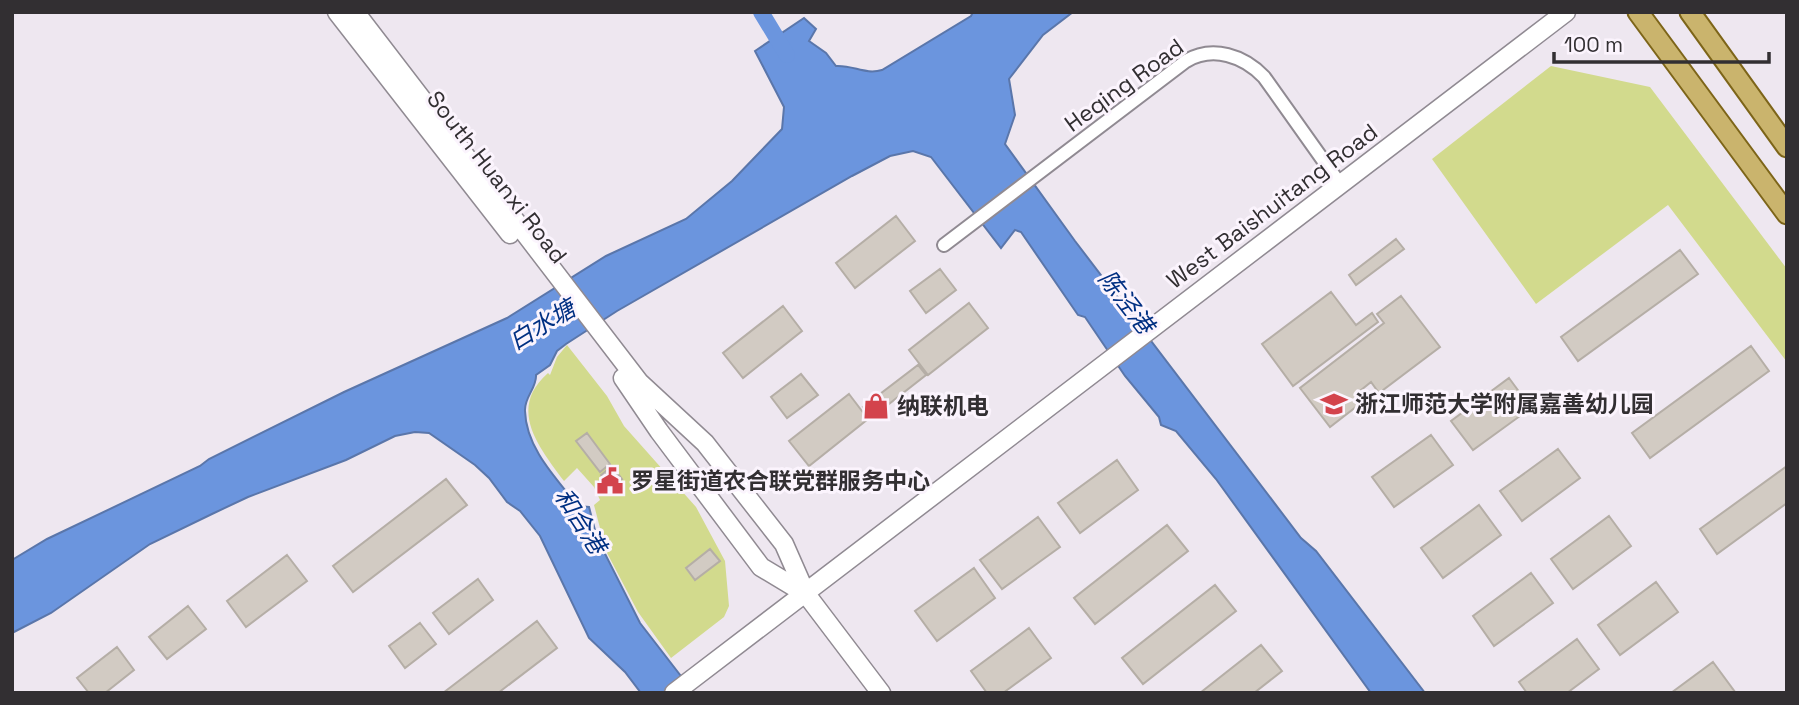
<svg xmlns="http://www.w3.org/2000/svg" width="1799" height="705" viewBox="0 0 1799 705" font-family="'Space Grotesk','Noto Sans SC',sans-serif">
<style>
.green{fill:#d2da8d}
.water{fill:#6b95de;stroke:#5a76aa;stroke-width:2}
.lines{fill:none;stroke-linecap:round;stroke-linejoin:round}
.canal{stroke:#6b95de;stroke-width:16}
.building{fill:#d2cbc3;stroke:#b5aea6;stroke-width:2}
.street-casing{stroke:#908a92;stroke-width:16}
.secondary-casing{stroke:#908a92;stroke-width:21}
.primary-casing{stroke:#7d6519;stroke-width:23}
.street{stroke:#fff;stroke-width:12}
.secondary{stroke:#fff;stroke-width:18}
.primary{stroke:#cab46d;stroke-width:19}
.labels{text-anchor:middle;stroke-width:6;stroke-linejoin:round;paint-order:stroke}
.street-label{font-size:23px;fill:#322f32;stroke:#fbf4fd}
.poi-label{font-size:23px;font-weight:bold;fill:#322f32;stroke:#fbf4fd;text-anchor:start}
.water-label{font-size:24px;font-style:italic;fill:#002f82;stroke:#fbf4fd}
</style>
<rect width="100%" height="100%" fill="#eee7f0"/>
<path class="green" d="M 1551,66 L 1650,87 L 1787,269 L 1787,362 L 1668,205 L 1536,304 L 1432,159 Z
M 567,345 L 607,396 L 624,426 L 696,507 L 725,561 L 729,606 L 724,617 L 671,658 L 638,612 L 606,551 L 594,505 L 600,500 L 594,487 L 577,468 L 564,481 C 539,447 507,409 548,373 L 550,375 L 557,357 Z"/>
<path class="water" d="M 973,12 L 1073,12 L 1043,35 L 1009,79 L 1015,115 L 1005,144 L 1075,241 L 1301,538 L 1316,551 L 1425,693 L 1371,693 L 1216,479 L 1176,431 L 1161,425 L 1159,417 L 1125,376 L 1085,317 L 1078,315 L 1021,232 L 1015,230 L 1001,248 L 931,157 L 913,151 L 890,156 L 852,176 L 617,311 L 566,344 L 557,351 L 550,365 L 536,375 C 537,388 524,397 525,411 C 526,448 556,478 578,506 L 589,507 L 597,538 L 640,623 L 694,693 L 641,693 L 625,672 L 589,638 L 540,536 L 520,511 L 507,502 L 489,478 L 475,465 L 429,433 L 415,432 L 395,436 L 346,460 L 248,497 L 212,514 L 150,544 L 51,613 L 12,633 L 12,560 L 47,539 L 200,466 L 209,459 L 344,392 L 507,318 L 606,256 L 686,219 L 732,181 L 782,129 L 784,107 L 755,51 L 804,18 L 816,29 L 809,41 L 826,53 L 836,66 C 854,65 865,75 882,70 L 971,16 Z"/>
<g class="lines">
<path class="canal" d="M 761,12 L 787,55"/>
</g>
<path class="building" d="M 896,216 L 915,241 L 855,288 L 836,263 Z
M 1396,239 L 1404,249 L 1356,285 L 1349,275 Z
M 1680,250 L 1698,274 L 1578,361 L 1561,337 Z
M 940,269 L 956,290 L 926,313 L 910,291 Z
M 1331,292 L 1356,325 L 1372,313 L 1378,322 L 1293,386 L 1262,344 Z
M 1401,296 L 1440,347 L 1379,393 L 1371,382 L 1355,395 L 1361,403 L 1330,427 L 1300,388 L 1384,323 L 1377,314 Z
M 969,303 L 988,328 L 928,375 L 909,350 Z
M 783,306 L 802,331 L 743,378 L 723,353 Z
M 1751,346 L 1769,371 L 1650,458 L 1632,433 Z
M 918,365 L 926,375 L 871,418 L 863,407 Z
M 801,374 L 818,395 L 787,418 L 771,397 Z
M 1509,378 L 1531,408 L 1473,450 L 1451,421 Z
M 849,394 L 868,419 L 809,466 L 789,441 Z
M 587,433 L 610,464 L 600,472 L 576,441 Z
M 1431,435 L 1453,465 L 1394,507 L 1372,477 Z
M 1558,449 L 1580,478 L 1522,521 L 1500,491 Z
M 1117,460 L 1138,490 L 1080,533 L 1058,503 Z
M 612,466 L 622,479 L 606,492 L 598,482 L 604,478 L 601,475 Z
M 1787,466 L 1787,503 L 1717,554 L 1700,529 Z
M 446,479 L 467,505 L 353,592 L 333,566 Z
M 1479,505 L 1501,535 L 1443,578 L 1421,548 Z
M 1609,516 L 1631,546 L 1573,589 L 1551,559 Z
M 1038,517 L 1060,547 L 1002,589 L 980,560 Z
M 1167,525 L 1188,551 L 1095,624 L 1074,598 Z
M 710,549 L 720,561 L 695,580 L 686,568 Z
M 287,555 L 307,581 L 246,627 L 227,601 Z
M 974,568 L 995,598 L 937,641 L 915,611 Z
M 1531,573 L 1553,603 L 1494,646 L 1473,616 Z
M 478,579 L 493,600 L 449,634 L 433,613 Z
M 1656,582 L 1678,612 L 1620,655 L 1598,625 Z
M 1215,585 L 1236,611 L 1143,684 L 1122,658 Z
M 188,606 L 206,629 L 167,659 L 149,637 Z
M 537,621 L 557,648 L 498,693 L 443,693 Z
M 420,623 L 436,644 L 405,668 L 389,646 Z
M 1029,628 L 1051,658 L 1003,693 L 987,693 L 971,671 Z
M 1577,639 L 1599,669 L 1567,693 L 1527,693 L 1519,682 Z
M 1261,645 L 1282,671 L 1254,693 L 1200,693 Z
M 117,647 L 134,670 L 105,693 L 89,693 L 77,678 Z
M 1713,662 L 1735,692 L 1733,693 L 1671,693 Z"/>
<g class="lines">
<g class="street-casing">
<path id="street" d="M 944,245 L 1186,61 C 1213,45 1244,56 1264,77 L 1340,184"/>
</g>
<g class="secondary-casing">
<path id="secondary" d="M 337,12 L 510,234
M 355,12 L 639,382 L 705,443 L 784,544 L 806,594 L 881,693
M 623,378 L 659,431 L 761,567 L 806,594
M 674,693 L 1566,12"/>
</g>
<g class="primary-casing">
<path id="primary" d="M 1638,12 L 1787,214
M 1690,12 L 1787,147"/>
</g>
<use href="#street" class="street"/>
<use href="#secondary" class="secondary"/>
<use href="#primary" class="primary"/>
</g>
<defs>
<g id="school-bare" transform="scale(2.1)"><path d="M0-5L7-2L0 1L-7-2ZM-4 1L0 2.5L4 1V4Q0 6-4 4Z" fill="#d3434c" stroke="#fbf4fd" stroke-width="2.5" paint-order="stroke"/></g>
<g id="shop-bare" transform="scale(2.1)"><path d="M-5-2.5h2.3a2.7 3.5 0 0 1 5.4 0H5L5.5 6h-11ZM-1.5-2.5h3a1.5 2.3 0 0 0-3 0Z" fill="#d3434c" stroke="#fbf4fd" stroke-width="2.5" paint-order="stroke"/></g>
<g id="civic-bare" transform="scale(2.1)"><path d="M-.6-6.5H3V-4.5H.6V-3L4-1V1h2V6H-6V1h2V-1L-.6-3ZM-1.2 2.5V6h2.4V2.5Z" fill="#d3434c" stroke="#fbf4fd" stroke-width="2.5" paint-order="stroke"/></g>
</defs>
<g fill-rule="evenodd">
<use href="#school-bare" x="1334" y="404"/>
<use href="#shop-bare" x="876" y="406"/>
<use href="#civic-bare" x="610" y="481"/>
</g>
<g class="labels">
<g class="street-label">
<text transform="translate(1124 85) rotate(-36)" y="8">Heqing Road</text>
<text transform="translate(497 177) rotate(52)" y="8">South Huanxi Road</text>
<text transform="translate(1272 206) rotate(-37)" y="8">West Baishuitang Road</text>
</g>
<g class="poi-label">
<text x="1355" y="412">浙江师范大学附属嘉善幼儿园</text>
<text x="897" y="414">纳联机电</text>
<text x="631" y="489">罗星街道农合联党群服务中心</text>
</g>
<g class="water-label">
<text transform="translate(1126 302) rotate(52)" y="8">陈泾港</text>
<text transform="translate(542 325) rotate(-31)" y="8">白水塘</text>
<text transform="translate(580 521) rotate(57)" y="8">和合港</text>
</g>
</g>
<rect width="1799" height="705" fill="none" stroke="#322f32" stroke-width="28"/>
<path d="M1554 52v10h215v-10" fill="none" stroke="#322f32" stroke-width="3.5"/>
<text x="1564" y="52" font-size="21" fill="#322f32" stroke="#fbf4fd" stroke-width="5" paint-order="stroke">100 m</text>
</svg>
